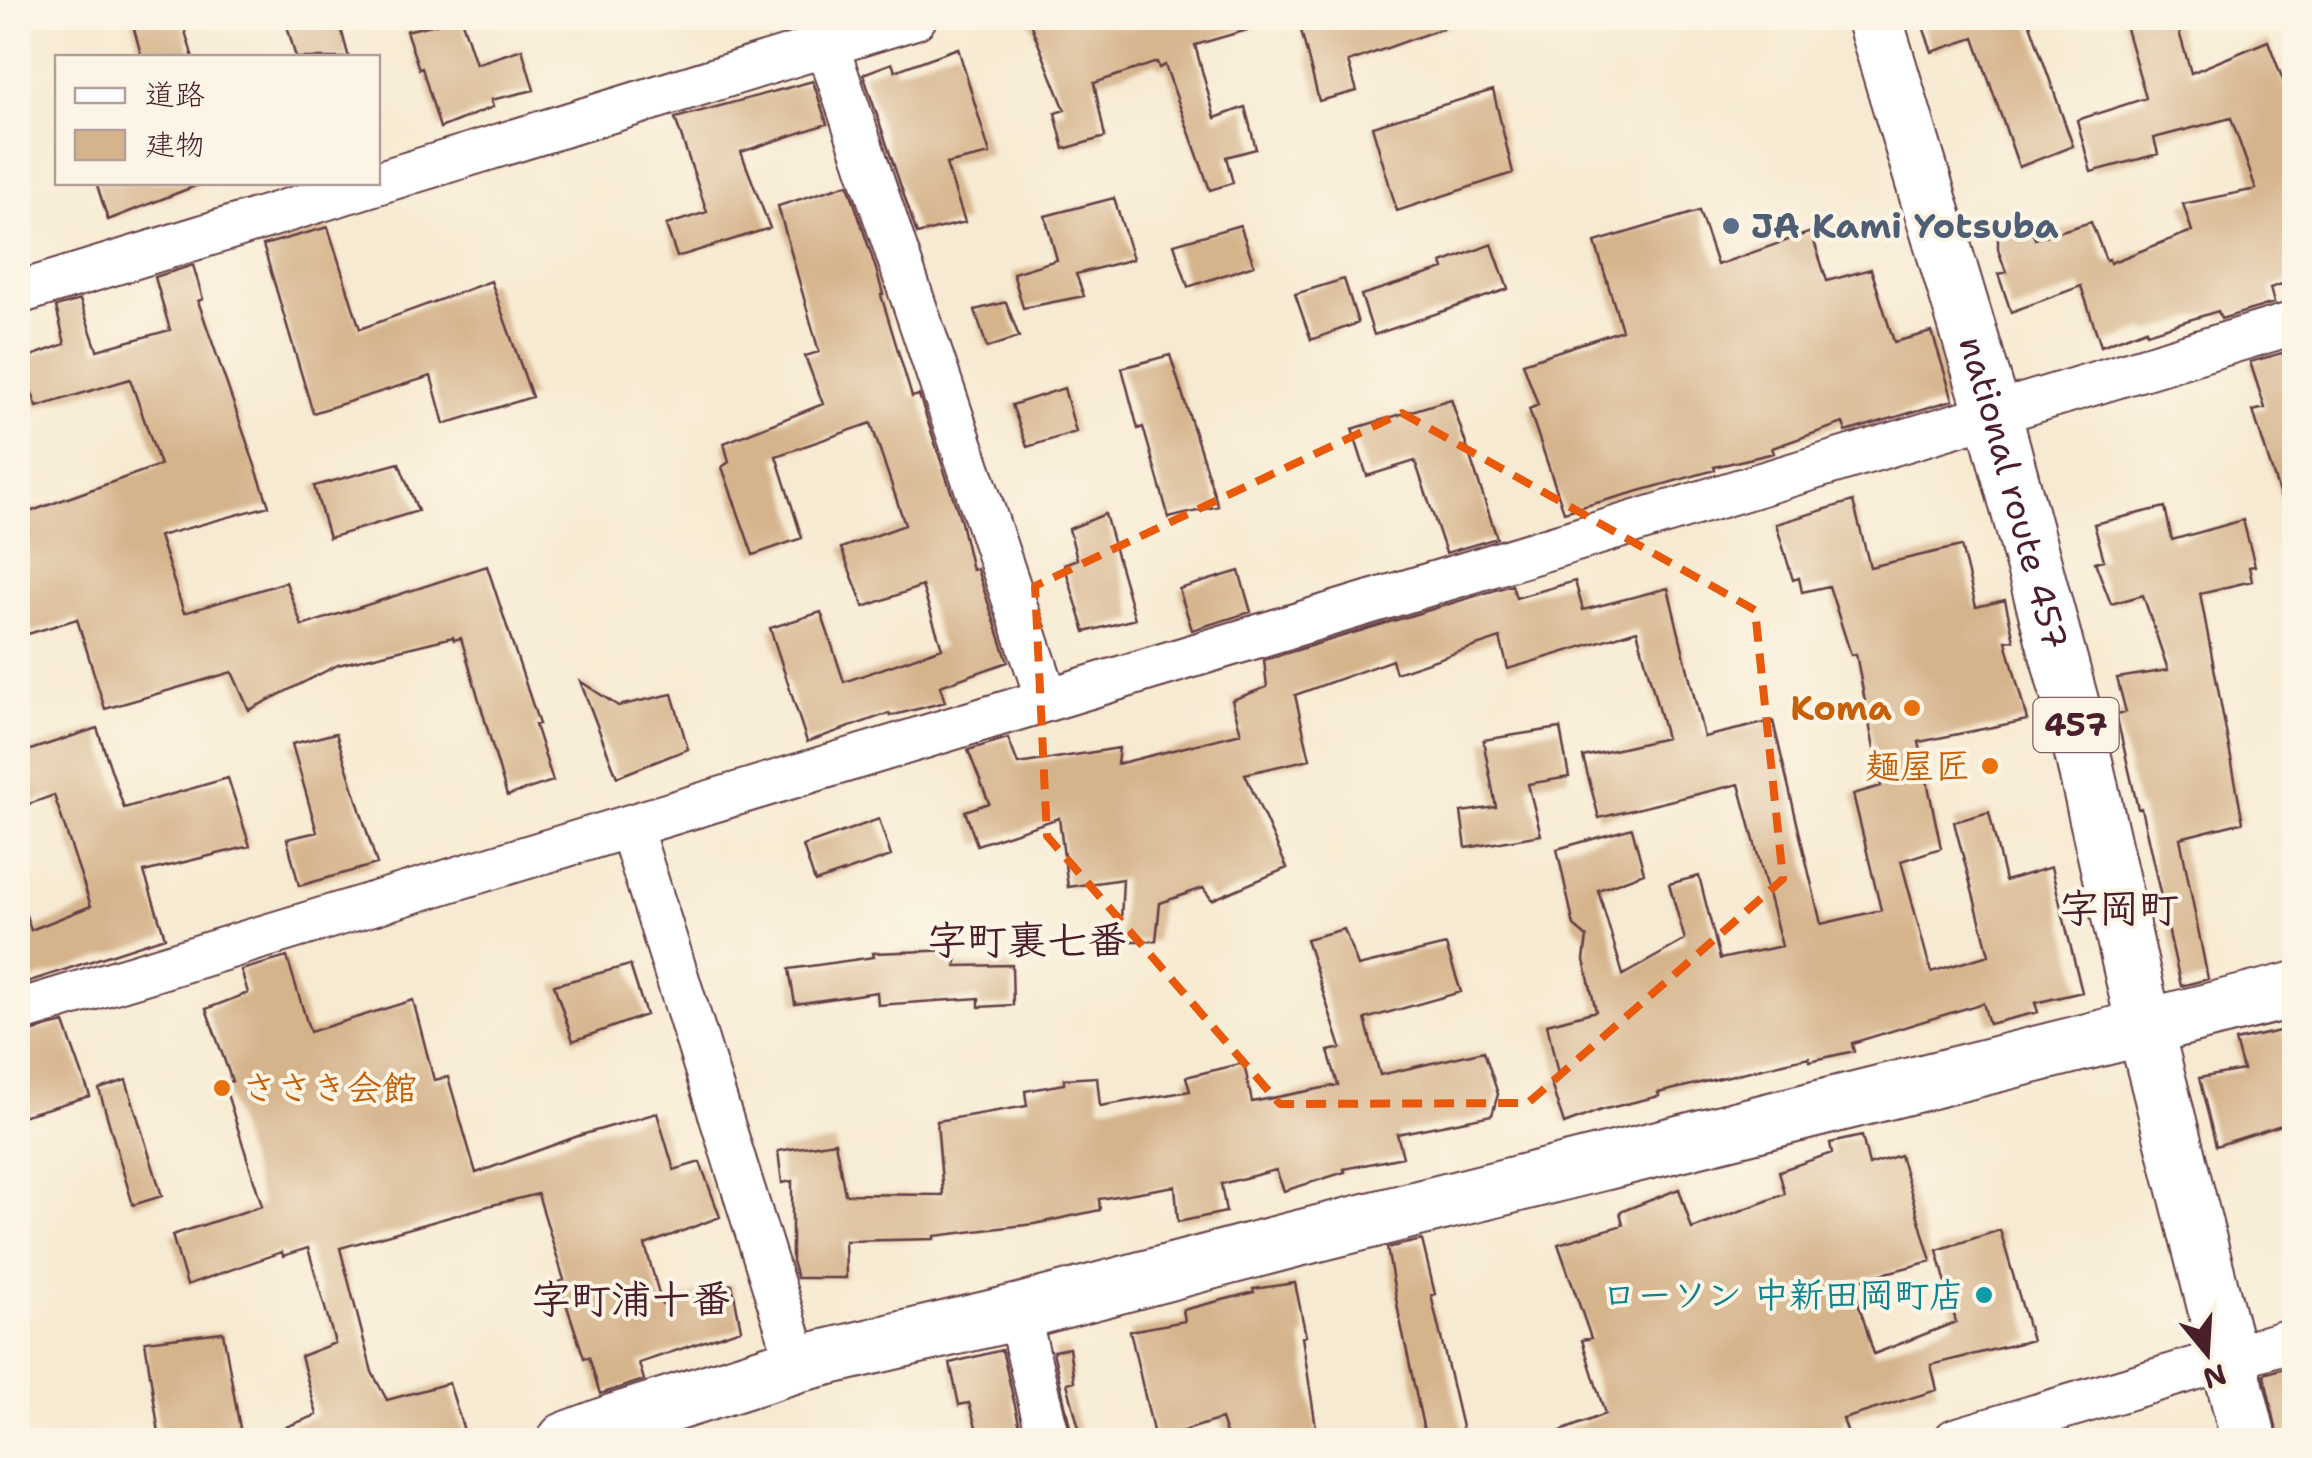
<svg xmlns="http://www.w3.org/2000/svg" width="2312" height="1458" viewBox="0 0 2312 1458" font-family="'Shantell Sans','Klee One',sans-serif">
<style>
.building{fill:#d5b48c}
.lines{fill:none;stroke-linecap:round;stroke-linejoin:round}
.minor-casing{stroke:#643d44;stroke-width:46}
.tertiary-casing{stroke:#643d44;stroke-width:59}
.trunk-casing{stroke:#643d44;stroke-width:59}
.minor{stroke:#fff;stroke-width:42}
.tertiary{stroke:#fff;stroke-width:55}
.trunk{stroke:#fff;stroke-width:55}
.marked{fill:none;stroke:#e8590c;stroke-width:8;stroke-dasharray:20 12;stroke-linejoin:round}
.service-dot{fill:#5c6f8a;stroke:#fcf5e5;stroke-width:4}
.food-dot{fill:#e8710a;stroke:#fcf5e5;stroke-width:4}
.culture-dot{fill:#0f9aa8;stroke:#fcf5e5;stroke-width:4}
.labels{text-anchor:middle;stroke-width:8;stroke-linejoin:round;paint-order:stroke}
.shield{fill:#fcf5e5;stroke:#7f5f63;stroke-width:2.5}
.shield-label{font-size:32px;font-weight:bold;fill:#4a1f2b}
.service-label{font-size:35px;font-weight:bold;fill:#4e5e75;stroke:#fcf5e5;text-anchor:start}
.street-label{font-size:35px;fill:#4a1f2b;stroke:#fcf5e5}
.food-label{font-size:35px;font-weight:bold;fill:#c56008;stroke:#fcf5e5;text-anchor:end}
.culture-label{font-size:35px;font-weight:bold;fill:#0d838f;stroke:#fcf5e5;text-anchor:end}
.quarter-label{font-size:40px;font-weight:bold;fill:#4a1f2b;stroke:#fcf5e5}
</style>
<rect width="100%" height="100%" fill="#fcf5e5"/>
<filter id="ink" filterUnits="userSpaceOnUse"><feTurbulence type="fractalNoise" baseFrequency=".01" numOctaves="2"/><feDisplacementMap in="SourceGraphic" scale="20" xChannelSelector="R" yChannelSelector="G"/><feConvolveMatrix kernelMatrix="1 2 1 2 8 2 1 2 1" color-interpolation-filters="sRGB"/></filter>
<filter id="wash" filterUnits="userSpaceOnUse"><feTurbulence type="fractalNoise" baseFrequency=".0048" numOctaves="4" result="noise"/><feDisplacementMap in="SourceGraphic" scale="40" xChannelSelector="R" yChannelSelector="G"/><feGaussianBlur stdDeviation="2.25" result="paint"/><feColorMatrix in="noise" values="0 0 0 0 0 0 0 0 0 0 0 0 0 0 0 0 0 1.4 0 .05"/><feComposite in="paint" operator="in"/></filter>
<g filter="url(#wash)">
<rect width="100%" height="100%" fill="#f7ead2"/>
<g id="blocks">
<path class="building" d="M 131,18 L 181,18 L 193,58 L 142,58 Z
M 285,18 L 338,18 L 349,58 L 296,58 Z
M 461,18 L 476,64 L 522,49 L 534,90 L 491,100 L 493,107 L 440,128 L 422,68 L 419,69 L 406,31 Z
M 1028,18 L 1260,18 L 1261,26 L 1195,45 L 1215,118 L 1245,107 L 1256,149 L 1226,157 L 1233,183 L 1210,190 L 1165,65 L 1159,68 L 1157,62 L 1094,83 L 1105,137 L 1064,149 L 1055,113 L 1065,110 Z
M 1298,18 L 1459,18 L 1460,22 L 1348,62 L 1357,91 L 1319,101 Z
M 1920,18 L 2028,18 L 2073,146 L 2019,167 L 1974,38 L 1932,52 Z
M 2123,18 L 2175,18 L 2191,73 L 2268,41 L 2294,109 L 2294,280 L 2270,288 L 2274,303 L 2221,319 L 2218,311 L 2147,333 L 2146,329 L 2101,346 L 2081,286 L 2011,312 L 1998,274 L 2006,272 L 1998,249 L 1998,235 L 2030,226 L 2035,239 L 2091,222 L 2106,260 L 2109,259 L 2110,263 L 2192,231 L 2183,204 L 2256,189 L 2231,118 L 2154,138 L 2158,154 L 2091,172 L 2077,120 L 2146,98 Z
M 958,48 L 990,154 L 946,164 L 965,222 L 917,234 L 863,74 L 892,63 L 895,71 Z
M 813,81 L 827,124 L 741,152 L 770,228 L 677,257 L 666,225 L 707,212 L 675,118 Z
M 1493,90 L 1513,173 L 1397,211 L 1372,126 Z
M 96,182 L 197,182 L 198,185 L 108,220 Z
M 848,184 L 876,269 L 883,294 L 881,295 L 912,397 L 919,395 L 960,518 L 972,570 L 977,569 L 1008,662 L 940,686 L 945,702 L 890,716 L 889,713 L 807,742 L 770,628 L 821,612 L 844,682 L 942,648 L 922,586 L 864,607 L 841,548 L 905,525 L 871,423 L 776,456 L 802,538 L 753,555 L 722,467 L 729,462 L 724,443 L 823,404 L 805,356 L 819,352 L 778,206 Z
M 1114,198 L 1133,259 L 1076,274 L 1084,296 L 1023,308 L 1013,273 L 1057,260 L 1045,216 Z
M 1699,211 L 1717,265 L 1811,232 L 1827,281 L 1871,269 L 1894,342 L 1932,332 L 1953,400 L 1846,432 L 1843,423 L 1772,448 L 1774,453 L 1714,467 L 1715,470 L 1564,512 L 1529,409 L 1538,405 L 1523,363 L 1622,330 L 1595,242 Z
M 1240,225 L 1254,265 L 1188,287 L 1174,244 Z
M 328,227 L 360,329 L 491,281 L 532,397 L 444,424 L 431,376 L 313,413 L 263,245 Z
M 1492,244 L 1508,289 L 1374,335 L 1361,295 L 1444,269 L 1442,263 Z
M 193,265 L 203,299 L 198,301 L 269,506 L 159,536 L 184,613 L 286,582 L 302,626 L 487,566 L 539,724 L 535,725 L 553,781 L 507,796 L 461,638 L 454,640 L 453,637 L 338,665 L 249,710 L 232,672 L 105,709 L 77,619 L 18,637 L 18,516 L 160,465 L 130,379 L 37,407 L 20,360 L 65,344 L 56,307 L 80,300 L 97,350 L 170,330 L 155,277 Z
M 1344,279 L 1358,323 L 1311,340 L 1295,294 Z
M 1006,302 L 1019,337 L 987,348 L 975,310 Z
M 2289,351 L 2294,370 L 2294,517 L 2287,518 L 2253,411 L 2265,408 L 2250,362 Z
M 1170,355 L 1218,506 L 1169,518 L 1143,427 L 1138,429 L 1122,368 Z
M 1064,388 L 1076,432 L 1027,447 L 1012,405 Z
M 1451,399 L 1497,538 L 1446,553 L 1415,461 L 1367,476 L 1352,429 Z
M 399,463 L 418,511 L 329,538 L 314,486 Z
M 1853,501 L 1870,567 L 1961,546 L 1976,607 L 2005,600 L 2014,640 L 2006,641 L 2027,720 L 1919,742 L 1941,848 L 1901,861 L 1931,972 L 1989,955 L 1954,822 L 1989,812 L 2005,881 L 2051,867 L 2082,992 L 2035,1003 L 2038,1012 L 1989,1024 L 1983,1003 L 1852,1043 L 1854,1051 L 1810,1061 L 1809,1057 L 1658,1093 L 1659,1096 L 1601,1110 L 1564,1124 L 1550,1081 L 1559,1079 L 1547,1024 L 1596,1011 L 1584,960 L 1587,937 L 1574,926 L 1557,849 L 1632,828 L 1644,873 L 1598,890 L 1623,975 L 1685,940 L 1669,884 L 1699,876 L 1720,959 L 1782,946 L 1739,784 L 1599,818 L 1583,757 L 1666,738 L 1637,630 L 1508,669 L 1500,638 L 1396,673 L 1392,660 L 1295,695 L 1310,759 L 1245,774 L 1287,868 L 1212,900 L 1203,888 L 1160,903 L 1156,941 L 1120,941 L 1123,879 L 1068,887 L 1059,818 L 977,845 L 965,811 L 989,803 L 968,750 L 1008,738 L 1018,764 L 1119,748 L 1117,764 L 1241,733 L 1232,700 L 1267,687 L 1264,660 L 1512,585 L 1516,598 L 1575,581 L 1583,610 L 1668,588 L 1704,737 L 1773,721 L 1821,924 L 1881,910 L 1853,794 L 1881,786 L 1856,654 L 1851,655 L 1829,586 L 1802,592 L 1799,578 L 1793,580 L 1776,524 Z
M 2165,507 L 2172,540 L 2243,520 L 2255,566 L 2249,567 L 2252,581 L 2200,593 L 2243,822 L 2180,838 L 2208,979 L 2181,986 L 2141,808 L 2138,809 L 2116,714 L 2126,712 L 2117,678 L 2168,670 L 2143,595 L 2111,604 L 2095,562 L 2104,560 L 2094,524 Z
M 1105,514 L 1135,619 L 1085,632 L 1064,564 L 1077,559 L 1069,529 Z
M 1239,571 L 1251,612 L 1192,630 L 1179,589 Z
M 580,681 L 618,706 L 672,694 L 688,749 L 617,777 Z
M 97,728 L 124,808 L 228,778 L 250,846 L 144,872 L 165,937 L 18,985 L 18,905 L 22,904 L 31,930 L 91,906 L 54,795 L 18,808 L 18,754 Z
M 1560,728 L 1569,777 L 1528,784 L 1541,835 L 1466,848 L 1461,812 L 1496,807 L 1483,740 Z
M 336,733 L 377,864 L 299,886 L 287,839 L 317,832 L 292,744 Z
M 879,819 L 891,856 L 815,882 L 803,846 Z
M 1344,929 L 1358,966 L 1446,945 L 1461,992 L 1365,1019 L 1380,1075 L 1484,1051 L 1498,1094 L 1492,1115 L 1397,1134 L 1403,1157 L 1344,1169 L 1345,1172 L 1284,1191 L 1276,1170 L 1221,1184 L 1226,1212 L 1178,1222 L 1175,1186 L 1099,1199 L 1100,1210 L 1034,1224 L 934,1236 L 934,1239 L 845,1241 L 846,1278 L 797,1278 L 792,1261 L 792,1181 L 782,1183 L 778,1151 L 835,1142 L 845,1194 L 943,1195 L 937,1121 L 1027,1106 L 1025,1091 L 1064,1084 L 1064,1079 L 1097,1077 L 1100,1106 L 1190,1091 L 1186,1077 L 1244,1063 L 1252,1102 L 1338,1085 L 1328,1051 L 1341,1048 L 1306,939 Z
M 956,950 L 956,966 L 1012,965 L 1013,1005 L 979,1007 L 979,998 L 878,1005 L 877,992 L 795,1004 L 789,969 L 874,957 L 873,953 Z
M 287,957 L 310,1032 L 413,1000 L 434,1080 L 448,1077 L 476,1173 L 581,1135 L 657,1113 L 674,1170 L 700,1162 L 720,1217 L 645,1245 L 662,1304 L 732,1284 L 741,1329 L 639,1363 L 644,1380 L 600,1394 L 589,1357 L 584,1358 L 559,1282 L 564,1280 L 538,1194 L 492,1205 L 340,1248 L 372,1372 L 387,1400 L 449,1383 L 467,1440 L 257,1440 L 257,1438 L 317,1415 L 301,1356 L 335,1343 L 308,1248 L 283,1256 L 282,1252 L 187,1285 L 172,1235 L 262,1206 L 224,1084 L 232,1081 L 206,1009 L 248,993 L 241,970 Z
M 630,965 L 646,1015 L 573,1041 L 554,985 Z
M 64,1023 L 90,1096 L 18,1117 L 18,1035 Z
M 2284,1030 L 2294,1097 L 2294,1121 L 2216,1146 L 2199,1078 L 2243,1070 L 2235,1041 Z
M 126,1080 L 162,1196 L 133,1205 L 99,1089 Z
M 1862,1136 L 1869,1165 L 1900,1155 L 1931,1261 L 1852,1282 L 1874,1354 L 1956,1322 L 1937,1250 L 2000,1230 L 2032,1340 L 1931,1365 L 1937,1390 L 1843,1419 L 1850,1440 L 1544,1440 L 1543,1438 L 1605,1414 L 1582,1340 L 1591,1338 L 1558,1244 L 1623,1225 L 1620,1212 L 1679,1189 L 1692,1229 L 1785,1194 L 1779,1171 L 1832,1153 L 1830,1143 Z
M 1422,1240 L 1435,1294 L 1431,1295 L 1465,1440 L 1426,1440 L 1399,1315 L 1387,1248 Z
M 1295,1283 L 1306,1336 L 1302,1337 L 1318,1440 L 1228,1440 L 1221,1419 L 1155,1440 L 1130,1331 L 1185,1321 L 1183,1310 L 1254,1292 L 1253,1289 Z
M 223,1332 L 242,1440 L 160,1440 L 145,1341 Z
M 1069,1348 L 1074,1381 L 1067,1383 L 1082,1440 L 1073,1440 L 1053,1351 Z
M 1002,1350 L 1023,1440 L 980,1440 L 969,1403 L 959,1405 L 950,1363 Z
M 2294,1365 L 2294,1440 L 2279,1440 L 2264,1374 Z"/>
</g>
</g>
<g filter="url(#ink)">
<use href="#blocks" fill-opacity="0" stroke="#643d44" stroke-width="2.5"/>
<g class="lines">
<g class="minor-casing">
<path id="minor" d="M 819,21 L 1047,699
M 18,293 L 915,18
M 630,826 L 798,1364
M 18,1011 L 2294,323
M 1018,1312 L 1049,1440
M 1955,1440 L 2294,1339"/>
</g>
<g class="tertiary-casing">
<path id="tertiary" d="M 566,1440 L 614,1422 L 798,1364 L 1018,1312 L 1292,1240 L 2294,990"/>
</g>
<g class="trunk-casing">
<g id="trunk">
<path id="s1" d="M 1874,18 L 1993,413 L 2073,711 L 2145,1029 L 2249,1440"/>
</g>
</g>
<use href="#minor" class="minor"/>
<use href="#tertiary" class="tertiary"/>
<use href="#trunk" class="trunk"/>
</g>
</g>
<path class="marked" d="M 1402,413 L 1755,610 L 1783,879 L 1528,1103 L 1280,1104 L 1047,836 L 1035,586 Z"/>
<circle class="service-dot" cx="1731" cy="226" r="10"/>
<g class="food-dot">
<circle cx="1912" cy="708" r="10"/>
<circle cx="1990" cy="766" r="10"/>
<circle cx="222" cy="1088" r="10"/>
</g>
<circle class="culture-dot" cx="1984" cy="1295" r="10"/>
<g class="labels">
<rect class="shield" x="2033.5" y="698" width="85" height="54" rx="8"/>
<g class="shield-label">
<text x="2076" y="736">457</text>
</g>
<g class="service-label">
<text x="1751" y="238">JA Kami Yotsuba</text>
</g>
<g class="street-label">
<text dy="12" stroke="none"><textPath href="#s1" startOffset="495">national route 457</textPath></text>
</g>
<g class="food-label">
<text x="1892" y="720">Koma</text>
<text x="1970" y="778">麺屋匠</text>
<text x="242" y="1100" text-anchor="start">ささき会館</text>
</g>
<g class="culture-label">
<text x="1964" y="1307">ローソン 中新田岡町店</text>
</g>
<g class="quarter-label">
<text x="2119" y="922">字岡町</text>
<text x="1027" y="954">字町裏七番</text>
<text x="631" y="1313">字町浦十番</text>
</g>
</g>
<rect width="2312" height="1458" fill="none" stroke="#fcf5e5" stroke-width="60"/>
<rect x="55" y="55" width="325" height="130" fill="#fcf5e5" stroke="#b59f9b" stroke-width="2.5"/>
<rect x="75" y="88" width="50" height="15" fill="#ffffff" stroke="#b59f9b" stroke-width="2.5"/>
<text x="145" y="105" font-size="30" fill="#4a1f2b">道路</text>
<rect x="75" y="130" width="50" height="30" fill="#d5b48c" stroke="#b59f9b" stroke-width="2.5"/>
<text x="145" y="155" font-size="30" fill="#4a1f2b">建物</text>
<g transform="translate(2207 1353) rotate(162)" stroke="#fcf5e5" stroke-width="8" paint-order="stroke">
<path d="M0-8L18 38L0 25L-18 38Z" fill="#4a1f2b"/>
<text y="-15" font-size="28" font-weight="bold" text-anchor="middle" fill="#4a1f2b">N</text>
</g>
</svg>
